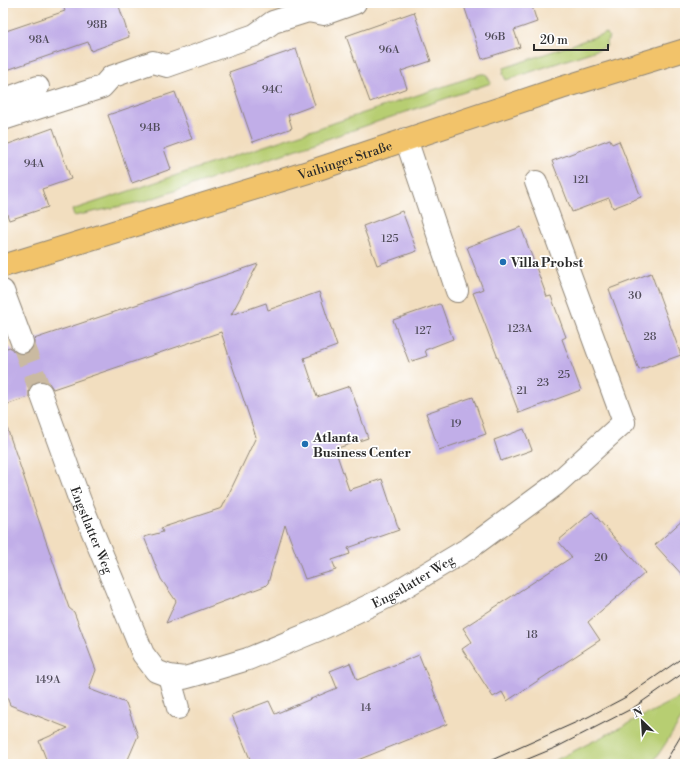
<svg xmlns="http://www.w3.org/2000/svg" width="688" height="767" viewBox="0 0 688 767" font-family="'Libre Bodoni',serif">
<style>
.green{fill:#b7ce72;stroke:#717c4e}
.building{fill:#c1aee8}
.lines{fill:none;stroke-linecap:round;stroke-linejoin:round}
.minor-tunnel{stroke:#cabaa1;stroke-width:22;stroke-dasharray:22 11;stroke-linecap:butt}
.minor-casing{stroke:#8e8475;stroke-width:24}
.major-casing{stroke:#8e8475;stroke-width:24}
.minor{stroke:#fff;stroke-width:22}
.major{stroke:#f2c36a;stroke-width:22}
.tram{stroke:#2b2b2b;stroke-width:1}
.poi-dot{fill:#1f6fb2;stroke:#fff;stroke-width:1.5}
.labels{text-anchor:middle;stroke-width:3.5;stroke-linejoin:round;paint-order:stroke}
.number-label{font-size:11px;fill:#504c5a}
.street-label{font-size:13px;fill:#2b2b2b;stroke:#fff}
.poi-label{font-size:13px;font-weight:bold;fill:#2b2b2b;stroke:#fff;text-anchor:start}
</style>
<rect width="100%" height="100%" fill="#fff"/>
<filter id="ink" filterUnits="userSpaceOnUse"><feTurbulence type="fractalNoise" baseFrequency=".025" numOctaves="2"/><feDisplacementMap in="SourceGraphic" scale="8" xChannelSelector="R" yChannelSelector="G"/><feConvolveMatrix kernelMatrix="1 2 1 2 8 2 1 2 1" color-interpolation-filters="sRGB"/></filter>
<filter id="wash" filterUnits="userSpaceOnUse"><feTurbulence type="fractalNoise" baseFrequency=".012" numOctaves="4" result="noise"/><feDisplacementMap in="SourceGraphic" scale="16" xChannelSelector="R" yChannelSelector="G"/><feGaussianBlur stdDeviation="0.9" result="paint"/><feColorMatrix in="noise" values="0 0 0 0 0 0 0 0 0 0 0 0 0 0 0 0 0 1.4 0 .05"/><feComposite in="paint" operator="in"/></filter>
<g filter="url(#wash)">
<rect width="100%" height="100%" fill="#f2debf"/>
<path class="green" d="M 606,33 L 609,36 L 606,47 L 506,80 L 503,74 L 504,68 L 507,67 Z
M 481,74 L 486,74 L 491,83 L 145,201 L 74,216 L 72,210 Z
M 683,696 L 685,714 L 652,764 L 548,764 Z"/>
<g id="blocks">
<path class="building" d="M 62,3 L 118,3 L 129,37 L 91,51 L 88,42 L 7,70 L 3,60 L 3,32 L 65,11 Z
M 463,3 L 531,3 L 537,22 L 514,30 L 520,47 L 482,59 Z
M 414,12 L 431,61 L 401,71 L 407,88 L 370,102 L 346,36 Z
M 296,49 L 315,105 L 288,115 L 292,128 L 253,142 L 229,72 Z
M 175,92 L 192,139 L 164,149 L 171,169 L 132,183 L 108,115 Z
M 53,128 L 71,179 L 42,189 L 48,207 L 9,220 L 3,203 L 3,146 Z
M 610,139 L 612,144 L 619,141 L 641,197 L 613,208 L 609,198 L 572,212 L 552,161 Z
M 402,211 L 417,251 L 377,265 L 363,226 Z
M 521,227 L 547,297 L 551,296 L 566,337 L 562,339 L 581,390 L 519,413 L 473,293 L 483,289 L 467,247 Z
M 258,264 L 231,315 L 266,303 L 268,310 L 319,292 L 337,346 L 304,358 L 317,397 L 350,386 L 368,438 L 335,449 L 349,490 L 382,479 L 399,530 L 348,548 L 350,554 L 332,560 L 336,570 L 305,579 L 285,525 L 268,583 L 265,586 L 166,623 L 176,601 L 161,579 L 144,537 L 163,532 L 161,528 L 222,508 L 256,437 L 221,332 L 53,389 L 49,383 L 44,381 L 37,381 L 31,385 L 29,390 L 29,397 L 3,406 L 3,349 L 10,347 L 14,352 L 20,354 L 26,354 L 32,350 L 34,344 L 34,339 Z
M 651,273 L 681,355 L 639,370 L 609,289 Z
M 439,304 L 441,305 L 453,339 L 425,350 L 427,356 L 409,362 L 393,320 Z
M 473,397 L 486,434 L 439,450 L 426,413 Z
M 3,425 L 6,425 L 69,608 L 74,612 L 96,670 L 89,689 L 126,703 L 138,736 L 126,764 L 48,764 L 39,741 L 68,728 L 10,705 L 3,687 Z
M 524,429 L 532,450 L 501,461 L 494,440 Z
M 592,512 L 645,573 L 588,622 L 600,640 L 507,701 L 502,692 L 493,697 L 462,649 L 472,642 L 463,628 L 572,557 L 558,541 Z
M 685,518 L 685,578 L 655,545 Z
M 419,655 L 447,724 L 348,764 L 252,764 L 232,715 L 269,701 L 275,714 L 337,688 L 330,671 L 350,663 L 357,680 Z"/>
</g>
</g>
<g filter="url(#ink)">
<use href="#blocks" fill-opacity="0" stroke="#8e8475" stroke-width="1"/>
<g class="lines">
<path class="minor-tunnel" d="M 22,342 L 41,393"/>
<g class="minor-casing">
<g id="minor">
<path d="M 3,100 L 38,87"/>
<path d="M 3,119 L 102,87 L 111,77 L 153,62 L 167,66 L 255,35 L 273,22 L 308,11 L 324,14 L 355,3"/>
<path d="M 406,139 L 457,291"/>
<path d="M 3,291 L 22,342"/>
<path id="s1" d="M 41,393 L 80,501 L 143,654 L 156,671 L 169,676 L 184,678 L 195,675 L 248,659 L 325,627 L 391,595 L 471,547 L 555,485 L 624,422 L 536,182"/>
<path d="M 169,676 L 178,708"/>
</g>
</g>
<g class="major-casing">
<g id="major">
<path id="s2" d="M 3,266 L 318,169 L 561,88 L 685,50"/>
</g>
</g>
<use href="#minor" class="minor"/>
<use href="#major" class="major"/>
<path class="tram" d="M 483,764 L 588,717 L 626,697 L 685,656
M 516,764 L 557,747 L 633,708 L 685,672
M 664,764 L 685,729
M 679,764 L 685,754"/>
</g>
</g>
<g class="poi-dot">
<circle cx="503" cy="262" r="4"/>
<circle cx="305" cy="444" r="4"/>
</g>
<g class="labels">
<g class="number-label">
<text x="97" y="28">98B</text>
<text x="495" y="40">96B</text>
<text x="39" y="43">98A</text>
<text x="389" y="53">96A</text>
<text x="272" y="93">94C</text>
<text x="150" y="131">94B</text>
<text x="34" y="167">94A</text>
<text x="581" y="183">121</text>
<text x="390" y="242">125</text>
<text x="635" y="299">30</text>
<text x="520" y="332">123A</text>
<text x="423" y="334">127</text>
<text x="650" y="340">28</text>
<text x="564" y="378">25</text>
<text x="543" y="386">23</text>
<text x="522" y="394">21</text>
<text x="456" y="427">19</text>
<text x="601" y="561">20</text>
<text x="532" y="638">18</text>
<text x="48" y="683">149A</text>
<text x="366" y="711">14</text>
</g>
<g class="street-label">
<text dy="5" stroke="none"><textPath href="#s2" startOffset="358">Vaihinger Straße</textPath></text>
<text dy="5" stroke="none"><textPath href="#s1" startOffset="146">Engstlatter Weg</textPath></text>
<text dy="5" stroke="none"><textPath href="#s1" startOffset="580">Engstlatter Weg</textPath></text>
</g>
<g class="poi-label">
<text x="511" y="267">Villa Probst</text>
<text x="313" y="442">Atlanta<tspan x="313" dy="15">Business Center</tspan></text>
</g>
</g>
<rect width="688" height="767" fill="none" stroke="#fff" stroke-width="16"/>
<g transform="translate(642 721) rotate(335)" stroke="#ffffff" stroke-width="3" paint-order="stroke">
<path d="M0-3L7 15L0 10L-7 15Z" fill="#2b2b2b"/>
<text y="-6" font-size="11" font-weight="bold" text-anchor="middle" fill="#2b2b2b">N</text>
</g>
<path d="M534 44v6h74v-6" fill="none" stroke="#2b2b2b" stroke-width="2"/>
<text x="540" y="44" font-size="12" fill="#2b2b2b" stroke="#ffffff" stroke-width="3" paint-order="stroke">20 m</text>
</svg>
